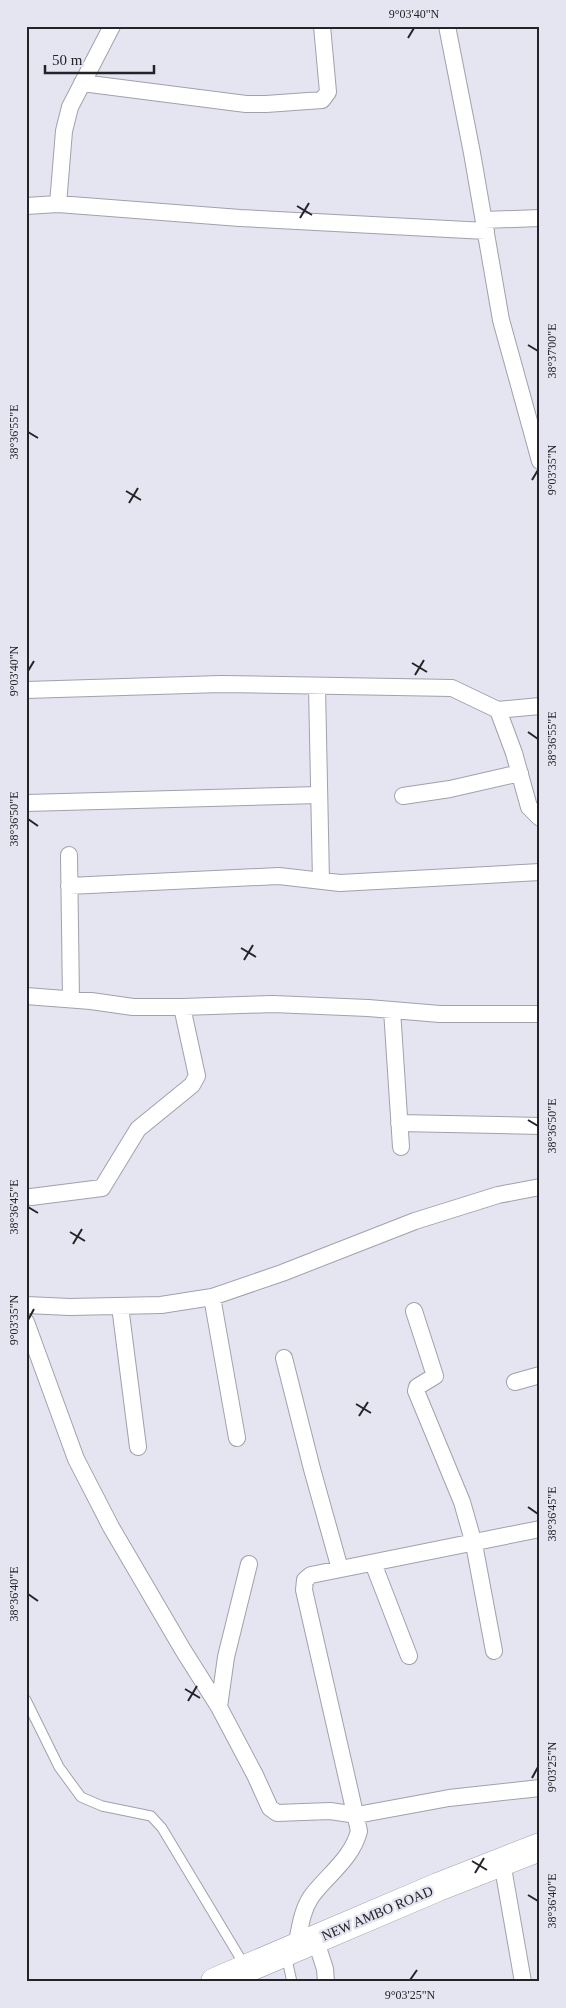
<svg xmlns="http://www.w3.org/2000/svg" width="566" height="2008" viewBox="0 0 566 2008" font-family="'Times New Roman',serif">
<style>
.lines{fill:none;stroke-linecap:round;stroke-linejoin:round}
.service-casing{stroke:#a0a1ac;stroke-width:11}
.minor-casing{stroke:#a0a1ac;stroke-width:18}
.trunk-casing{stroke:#a0a1ac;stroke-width:29}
.service{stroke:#fff;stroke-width:9}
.minor{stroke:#fff;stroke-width:16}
.trunk{stroke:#fff;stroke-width:28}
.ticks{fill:none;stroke:#242428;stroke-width:2}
.labels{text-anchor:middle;stroke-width:4.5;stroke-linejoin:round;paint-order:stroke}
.street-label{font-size:14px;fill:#242428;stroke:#e4e5f1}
.neatline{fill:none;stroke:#242428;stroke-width:2}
.ticks-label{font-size:12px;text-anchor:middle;fill:#242428}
</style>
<rect width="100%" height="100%" fill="#e4e5f1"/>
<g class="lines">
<g class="service-casing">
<path id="service" d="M 26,1700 L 59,1767 L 81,1797 L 102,1806 L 151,1816 L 162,1828 L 245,1966
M 286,1955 L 292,1982"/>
</g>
<g class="minor-casing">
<path id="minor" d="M 447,26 L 472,153 L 501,320 L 540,461
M 82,83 L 246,104 L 266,104 L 322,100 L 328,92 L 322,26
M 58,204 L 64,131 L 70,107 L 112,26
M 26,206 L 58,204 L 240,218 L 486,231
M 484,220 L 540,218
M 317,687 L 321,881
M 26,690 L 221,684 L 452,688 L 498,710 L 540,706
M 498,710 L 514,753 L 529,807 L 540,818
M 403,796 L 450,789 L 520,773
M 26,803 L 319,795
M 69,855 L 71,999
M 69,886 L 279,876 L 340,883 L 540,872
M 26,996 L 91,1001 L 133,1007 L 182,1007 L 273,1004 L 368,1008 L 440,1014 L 540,1014
M 392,1010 L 401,1147
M 399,1123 L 540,1126
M 31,1197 L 102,1188 L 138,1129 L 192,1085 L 197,1076 L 182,1007
M 212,1297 L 237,1438
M 26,1305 L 70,1307 L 161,1305 L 212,1297 L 282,1273 L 415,1221 L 498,1195 L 540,1187
M 120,1306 L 138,1447
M 414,1311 L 435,1376 L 417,1387 L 416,1391 L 462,1502 L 474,1544 L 494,1651
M 26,1322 L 76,1459 L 111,1527 L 183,1650 L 219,1707 L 255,1775 L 270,1808 L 277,1813 L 330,1811 L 357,1815 L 449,1798 L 540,1788
M 284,1358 L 312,1469 L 340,1569
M 515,1382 L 540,1375
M 373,1563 L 409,1656
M 219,1707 L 226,1657 L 249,1564
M 502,1862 L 523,1982
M 315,1938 L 325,1969 L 326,1982
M 296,1946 C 300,1930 301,1912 311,1897 C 327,1875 352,1859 359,1831 L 304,1590 L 305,1580 L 311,1575 L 540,1529"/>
</g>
<g class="trunk-casing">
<path id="trunk" d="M 215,1982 L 438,1887 L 540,1847"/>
</g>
<use href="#service" class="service"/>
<use href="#minor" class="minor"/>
<use href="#trunk" class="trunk"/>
</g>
<path class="ticks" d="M 408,38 L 414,28M 297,206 L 312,215M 300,218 L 309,203M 528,345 L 538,351M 28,432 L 38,438M 532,480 L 538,470M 126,491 L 141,500M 129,503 L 138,488M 412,663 L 427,672M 28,671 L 34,661M 415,675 L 424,660M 528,732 L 538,739M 28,819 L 38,826M 241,948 L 256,957M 244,960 L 253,945M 528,1120 L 538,1126M 28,1207 L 38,1213M 70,1232 L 85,1241M 73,1244 L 82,1229M 28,1320 L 34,1309M 356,1404 L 371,1413M 359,1416 L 368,1402M 528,1507 L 538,1514M 28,1594 L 38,1601M 185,1689 L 200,1698M 188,1701 L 197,1686M 532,1778 L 538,1767M 472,1861 L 487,1870M 475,1873 L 484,1858M 528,1895 L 538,1901M 410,1980 L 417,1970"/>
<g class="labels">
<g class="street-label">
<text transform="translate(377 1913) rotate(-23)" y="5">NEW AMBO ROAD</text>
</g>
</g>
<rect width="566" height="2008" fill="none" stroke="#e4e5f1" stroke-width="55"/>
<path d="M45 65v8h109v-8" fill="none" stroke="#242428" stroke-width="2.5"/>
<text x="52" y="65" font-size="15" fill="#242428" stroke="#e4e5f1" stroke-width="4" paint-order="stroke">50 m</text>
<rect x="28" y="28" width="510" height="1952" class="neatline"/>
<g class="ticks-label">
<text x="414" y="18">9°03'40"N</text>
<text transform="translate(552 351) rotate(-90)" y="4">38°37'00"E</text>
<text transform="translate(14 432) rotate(-90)" y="4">38°36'55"E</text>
<text transform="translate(552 470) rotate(-90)" y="4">9°03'35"N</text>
<text transform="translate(14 671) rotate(-90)" y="4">9°03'40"N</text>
<text transform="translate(552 739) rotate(-90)" y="4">38°36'55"E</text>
<text transform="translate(14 819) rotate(-90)" y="4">38°36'50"E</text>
<text transform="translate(552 1126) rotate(-90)" y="4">38°36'50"E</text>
<text transform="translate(14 1207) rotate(-90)" y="4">38°36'45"E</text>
<text transform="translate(14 1320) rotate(-90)" y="4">9°03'35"N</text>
<text transform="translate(552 1514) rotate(-90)" y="4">38°36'45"E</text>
<text transform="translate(14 1594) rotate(-90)" y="4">38°36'40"E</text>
<text transform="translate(552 1767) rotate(-90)" y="4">9°03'25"N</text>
<text transform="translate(552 1901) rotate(-90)" y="4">38°36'40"E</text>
<text x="410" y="1999">9°03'25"N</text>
</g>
</svg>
